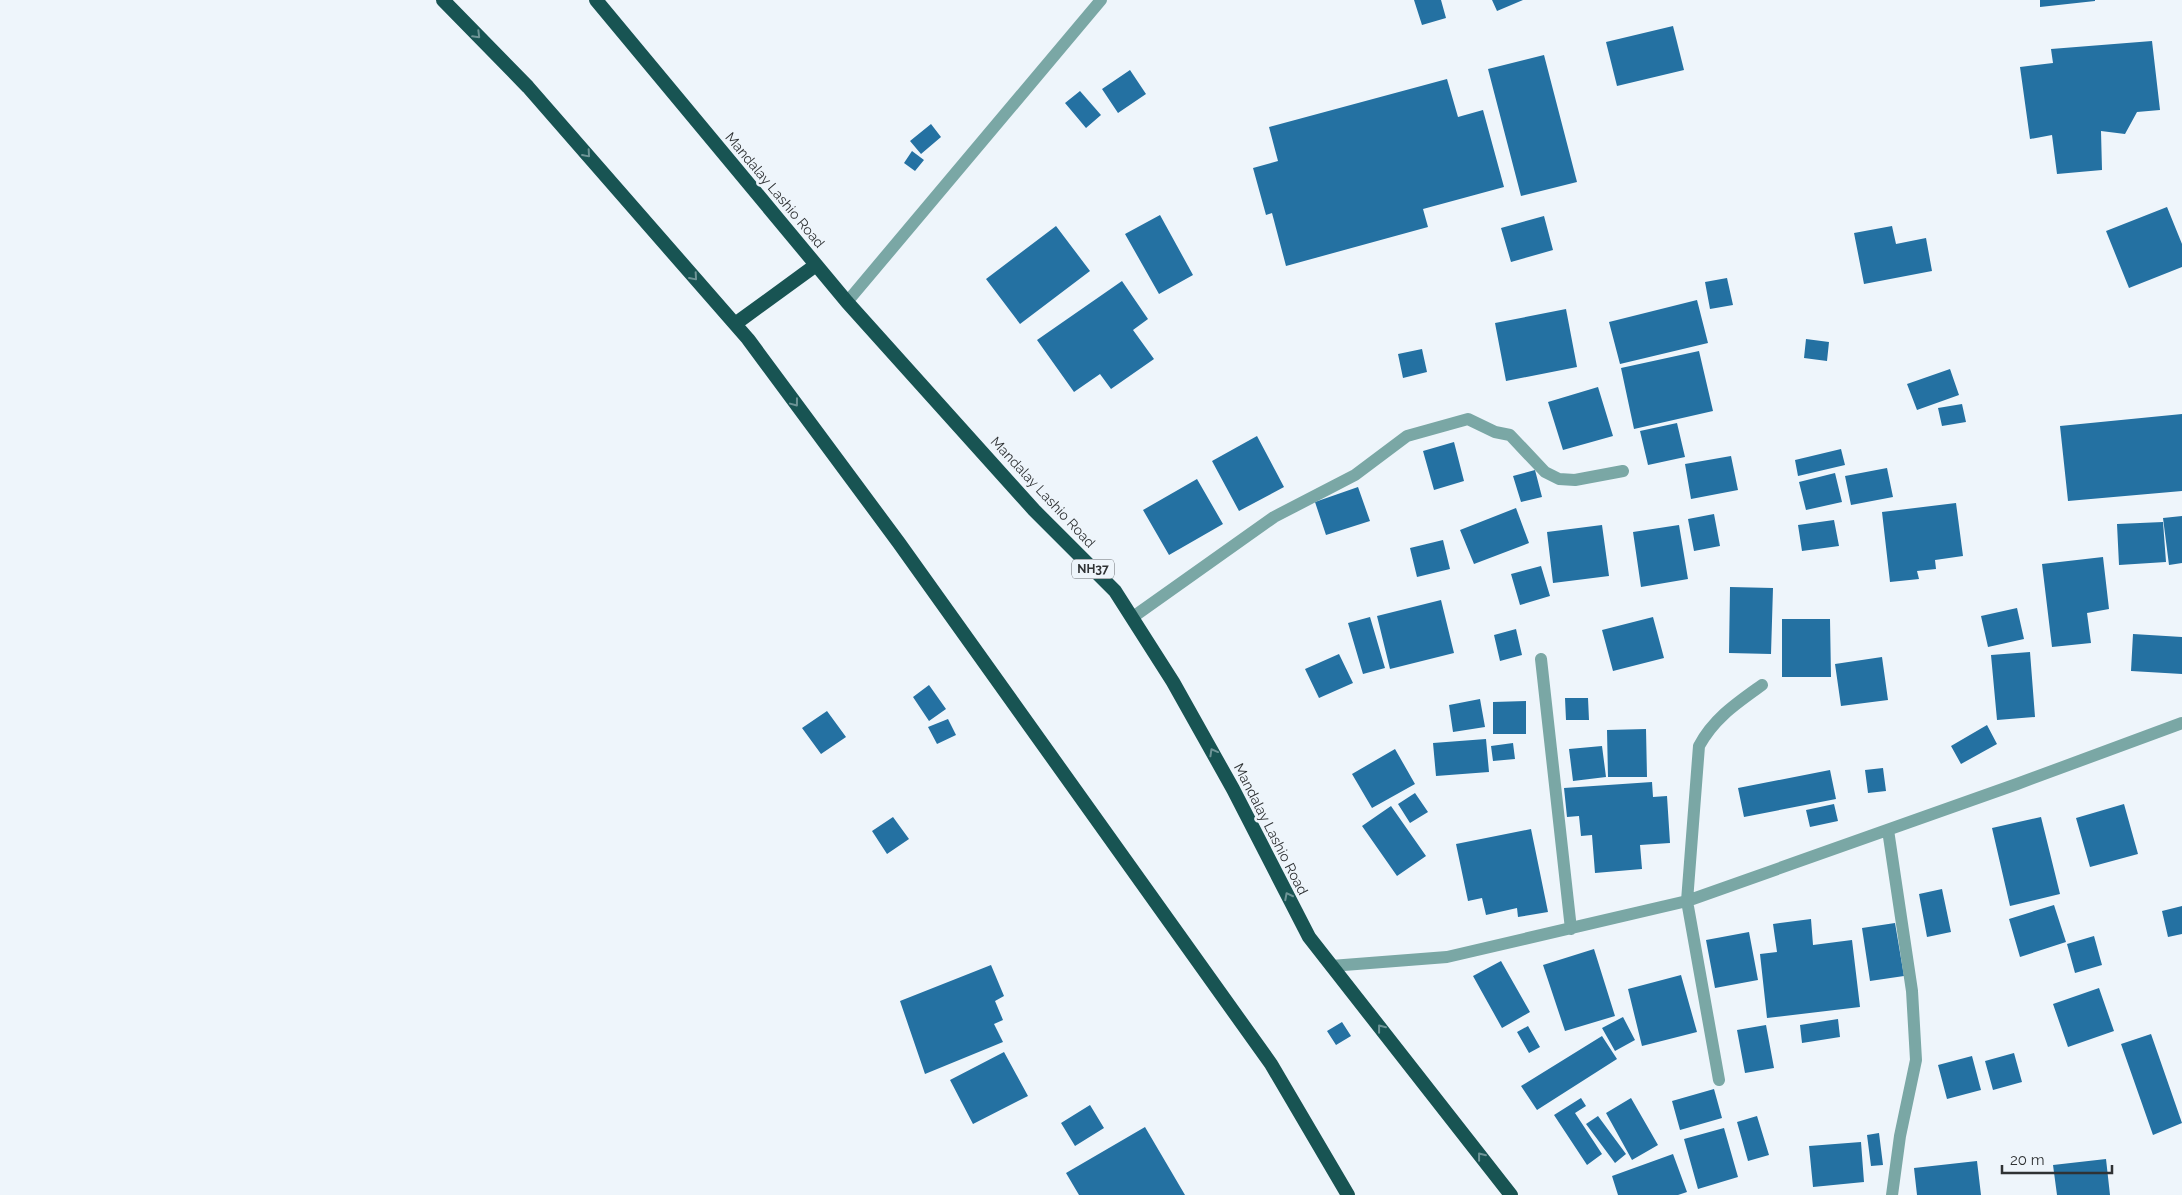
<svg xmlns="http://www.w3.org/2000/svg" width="2182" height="1195" viewBox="0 0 2182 1195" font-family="Raleway,sans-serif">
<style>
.building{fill:#2471a2}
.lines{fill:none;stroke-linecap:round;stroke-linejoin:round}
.minor{stroke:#7aa7a5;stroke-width:12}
.trunk{stroke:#185453;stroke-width:14}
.oneway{stroke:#6e9496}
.labels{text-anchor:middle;stroke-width:5;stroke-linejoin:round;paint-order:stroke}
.shield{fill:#eef5fb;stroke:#686c70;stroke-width:1}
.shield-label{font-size:12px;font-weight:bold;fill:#2f3234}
.street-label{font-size:14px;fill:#2f3234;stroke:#eef5fb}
</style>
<rect width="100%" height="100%" fill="#eef5fb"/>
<path class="building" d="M 1414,0 L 1441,0 L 1446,18 L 1422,25 Z
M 1492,0 L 1523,0 L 1497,11 Z
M 2040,0 L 2095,0 L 2095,1 L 2040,7 Z
M 1673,26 L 1684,70 L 1617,86 L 1606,42 Z
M 2152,41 L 2160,110 L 2137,112 L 2125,134 L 2101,131 L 2102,170 L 2057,174 L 2052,135 L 2030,139 L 2020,67 L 2053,63 L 2051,49 Z
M 1544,55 L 1577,182 L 1521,196 L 1488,69 Z
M 1130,70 L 1146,94 L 1118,113 L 1102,89 Z
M 1447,79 L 1458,117 L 1483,110 L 1504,187 L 1423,209 L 1428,227 L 1286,266 L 1272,213 L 1266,215 L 1253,168 L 1278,161 L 1269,127 Z
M 1080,91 L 1101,115 L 1086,128 L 1065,103 Z
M 931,124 L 941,137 L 921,154 L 910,141 Z
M 912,151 L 924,160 L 915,171 L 904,163 Z
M 2167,207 L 2182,244 L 2182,267 L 2129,288 L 2106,231 Z
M 1160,215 L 1193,275 L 1159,294 L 1125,234 Z
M 1544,216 L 1553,250 L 1511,262 L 1501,228 Z
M 1056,226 L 1090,271 L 1020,324 L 986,279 Z
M 1892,226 L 1896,244 L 1926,238 L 1932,271 L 1864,284 L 1854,233 Z
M 1727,278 L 1733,305 L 1710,309 L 1705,282 Z
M 1122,281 L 1148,319 L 1133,330 L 1154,359 L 1111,389 L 1100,374 L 1074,392 L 1037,340 Z
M 1697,300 L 1708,343 L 1620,364 L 1609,322 Z
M 1566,309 L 1577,367 L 1506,381 L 1495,323 Z
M 1806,339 L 1829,342 L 1827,361 L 1804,358 Z
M 1422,349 L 1427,372 L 1403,378 L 1398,354 Z
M 1699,351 L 1713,411 L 1634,429 L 1621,368 Z
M 1950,369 L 1959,395 L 1917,410 L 1907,384 Z
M 1598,387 L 1613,436 L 1563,450 L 1548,402 Z
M 1962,404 L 1966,422 L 1942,426 L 1938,408 Z
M 2182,414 L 2182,491 L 2068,501 L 2060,426 Z
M 1677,423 L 1685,457 L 1648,465 L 1640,431 Z
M 1257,436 L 1284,487 L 1239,511 L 1212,461 Z
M 1454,442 L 1464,481 L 1434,490 L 1423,451 Z
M 1841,449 L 1845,465 L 1798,476 L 1795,460 Z
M 1731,456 L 1738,490 L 1691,499 L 1685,464 Z
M 1887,468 L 1893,497 L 1851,505 L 1845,476 Z
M 1535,470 L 1542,497 L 1521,502 L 1513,476 Z
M 1835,473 L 1842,502 L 1806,510 L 1799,482 Z
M 1197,479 L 1223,524 L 1169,555 L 1143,510 Z
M 1358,487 L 1370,521 L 1326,535 L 1315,502 Z
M 1956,503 L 1963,556 L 1935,560 L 1936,569 L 1917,571 L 1919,579 L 1890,582 L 1882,512 Z
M 1516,508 L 1529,543 L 1474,564 L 1460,530 Z
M 1714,514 L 1720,546 L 1694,551 L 1688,519 Z
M 2182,516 L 2182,563 L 2169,565 L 2163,518 Z
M 1834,520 L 1839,546 L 1802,551 L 1798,525 Z
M 2163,522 L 2166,562 L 2119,565 L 2117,524 Z
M 1602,525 L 1609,576 L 1553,583 L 1547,532 Z
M 1679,525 L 1688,579 L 1641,587 L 1633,532 Z
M 1443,540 L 1450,569 L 1417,577 L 1410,548 Z
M 2103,557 L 2109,609 L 2087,613 L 2091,643 L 2052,647 L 2042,564 Z
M 1541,566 L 1550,596 L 1520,605 L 1511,574 Z
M 1730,587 L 1773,588 L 1771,654 L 1729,653 Z
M 1441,600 L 1454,653 L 1390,669 L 1377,616 Z
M 2017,608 L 2024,639 L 1988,647 L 1981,616 Z
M 1370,617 L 1385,668 L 1363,674 L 1348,623 Z
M 1653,617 L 1664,658 L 1613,671 L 1602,630 Z
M 1782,619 L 1830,619 L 1831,677 L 1782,677 Z
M 1516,629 L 1522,655 L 1500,661 L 1494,635 Z
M 2133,634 L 2182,637 L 2182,674 L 2131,671 Z
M 2030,652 L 2035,717 L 1997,720 L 1991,655 Z
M 1339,654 L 1353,683 L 1319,698 L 1305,669 Z
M 1882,657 L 1888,700 L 1841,706 L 1835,664 Z
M 929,685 L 946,709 L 929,721 L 913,697 Z
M 1565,698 L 1588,698 L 1589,720 L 1566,720 Z
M 1480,699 L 1485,727 L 1453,732 L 1449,705 Z
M 1526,701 L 1526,734 L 1493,734 L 1493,702 Z
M 827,711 L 846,737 L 821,754 L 802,728 Z
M 948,719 L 956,735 L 937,744 L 928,727 Z
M 1987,725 L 1997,744 L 1961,764 L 1951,746 Z
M 1646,729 L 1647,777 L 1608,777 L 1607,730 Z
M 1486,739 L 1489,772 L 1436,776 L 1433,743 Z
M 1513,743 L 1515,759 L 1493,761 L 1491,746 Z
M 1602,746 L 1606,777 L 1573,781 L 1569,749 Z
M 1395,749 L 1415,784 L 1372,808 L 1352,774 Z
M 1883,768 L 1886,791 L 1868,793 L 1865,770 Z
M 1830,770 L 1836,799 L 1744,817 L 1738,788 Z
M 1652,782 L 1653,797 L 1667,796 L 1670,843 L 1640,845 L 1642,869 L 1595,873 L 1592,835 L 1581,836 L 1579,816 L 1567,817 L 1564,788 Z
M 1415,793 L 1428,812 L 1410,823 L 1398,804 Z
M 1834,804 L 1838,821 L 1810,827 L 1806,810 Z
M 2124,804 L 2138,854 L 2090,867 L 2076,818 Z
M 1391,806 L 1426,856 L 1397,876 L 1362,826 Z
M 893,817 L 909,839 L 887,854 L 872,831 Z
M 2041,817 L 2060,894 L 2010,906 L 1992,828 Z
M 1531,829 L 1548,912 L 1518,917 L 1517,908 L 1486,915 L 1482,898 L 1468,901 L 1456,844 Z
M 1942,889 L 1951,932 L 1927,937 L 1919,894 Z
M 2054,905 L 2066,942 L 2020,957 L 2009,919 Z
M 2182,906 L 2182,934 L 2168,937 L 2162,911 Z
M 1811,919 L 1813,945 L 1852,940 L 1860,1007 L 1767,1018 L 1760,954 L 1777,952 L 1773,924 Z
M 1895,923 L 1904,976 L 1870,981 L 1862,928 Z
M 1749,932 L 1758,980 L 1715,988 L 1706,940 Z
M 2094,936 L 2102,965 L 2075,973 L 2067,944 Z
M 1594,949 L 1615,1016 L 1565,1031 L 1543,965 Z
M 1501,961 L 1530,1012 L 1502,1028 L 1473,976 Z
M 991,965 L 1004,996 L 995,1001 L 1003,1020 L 994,1024 L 1003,1042 L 925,1074 L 900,1001 Z
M 1681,975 L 1697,1032 L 1642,1046 L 1628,989 Z
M 2099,988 L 2114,1031 L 2068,1047 L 2053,1004 Z
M 1623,1017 L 1635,1040 L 1615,1051 L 1602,1028 Z
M 1838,1019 L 1840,1037 L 1802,1043 L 1800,1025 Z
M 1342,1022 L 1351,1036 L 1336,1045 L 1327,1031 Z
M 1766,1025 L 1774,1068 L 1745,1073 L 1737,1030 Z
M 1528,1026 L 1540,1047 L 1529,1053 L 1517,1032 Z
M 2151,1034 L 2182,1123 L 2153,1135 L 2121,1044 Z
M 1602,1036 L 1617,1059 L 1537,1110 L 1521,1086 Z
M 1004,1052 L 1028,1096 L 973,1124 L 950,1080 Z
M 2014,1053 L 2022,1082 L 1993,1090 L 1985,1061 Z
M 1972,1056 L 1981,1090 L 1947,1099 L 1938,1065 Z
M 1714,1089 L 1722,1118 L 1680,1130 L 1672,1101 Z
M 1581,1098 L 1586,1106 L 1575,1113 L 1602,1154 L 1587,1165 L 1554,1115 Z
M 1631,1098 L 1658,1145 L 1632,1160 L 1606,1113 Z
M 1090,1105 L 1104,1128 L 1075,1146 L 1061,1123 Z
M 1598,1116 L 1626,1154 L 1615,1163 L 1586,1124 Z
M 1757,1116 L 1769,1155 L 1748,1161 L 1737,1122 Z
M 1145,1127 L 1185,1195 L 1079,1195 L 1066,1173 Z
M 1724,1128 L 1738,1177 L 1698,1189 L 1684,1139 Z
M 1879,1133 L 1883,1165 L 1871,1166 L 1867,1135 Z
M 1861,1142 L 1864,1182 L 1813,1187 L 1809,1146 Z
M 1673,1154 L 1687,1192 L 1678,1195 L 1618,1195 L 1612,1176 Z
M 2106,1159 L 2110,1195 L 2057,1195 L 2053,1165 Z
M 1977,1161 L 1981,1195 L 1917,1195 L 1914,1168 Z"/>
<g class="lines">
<path class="minor" d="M 847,302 L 1101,0
M 1133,617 L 1274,517 L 1355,475 L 1407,436 L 1468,419 L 1495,432 L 1510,435 L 1545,472 L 1559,479 L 1575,480 L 1623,471
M 1541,659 L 1571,929
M 1888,830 L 1912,991 L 1916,1060 L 1900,1136 L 1892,1195
M 1331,966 L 1447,957 L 1687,901 L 2017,784 L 2182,723
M 1719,1080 L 1687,901 L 1699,746 C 1714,718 1737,703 1762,685"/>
<path class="trunk" d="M 443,0 L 528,87 L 748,339 L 899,543 L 1271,1064 L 1348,1195
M 596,0 L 847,302 L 1034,510 L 1115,591 L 1173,682 L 1233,789 L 1309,937 L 1511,1195
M 735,324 L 816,265"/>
</g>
<defs><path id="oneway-chevron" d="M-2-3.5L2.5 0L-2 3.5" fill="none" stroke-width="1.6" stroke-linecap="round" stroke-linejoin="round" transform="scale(1.25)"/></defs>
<g class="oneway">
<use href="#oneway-chevron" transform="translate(477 35) rotate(45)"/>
<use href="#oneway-chevron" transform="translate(587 154) rotate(49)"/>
<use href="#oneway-chevron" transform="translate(694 277) rotate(49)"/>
<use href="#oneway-chevron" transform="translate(795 403) rotate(53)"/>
<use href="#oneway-chevron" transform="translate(1213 752) rotate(-119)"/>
<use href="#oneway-chevron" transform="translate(1288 896) rotate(-117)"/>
<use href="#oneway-chevron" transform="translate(1381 1028) rotate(-128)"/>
<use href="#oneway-chevron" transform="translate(1481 1156) rotate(-128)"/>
</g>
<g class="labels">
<rect class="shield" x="1072" y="559.5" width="42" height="19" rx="4"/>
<g class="shield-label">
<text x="1093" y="573">NH37</text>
</g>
<g class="street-label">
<text transform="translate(775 190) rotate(50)" y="5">Mandalay Lashio Road</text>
<text transform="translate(1043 492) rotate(47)" y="5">Mandalay Lashio Road</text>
<text transform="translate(1271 829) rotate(63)" y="5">Mandalay Lashio Road</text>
</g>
</g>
<path d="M2002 1165v8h110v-8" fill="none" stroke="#2f3234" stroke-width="2.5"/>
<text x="2010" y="1165" font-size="15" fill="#2f3234" stroke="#eef5fb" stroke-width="4" paint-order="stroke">20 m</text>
</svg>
